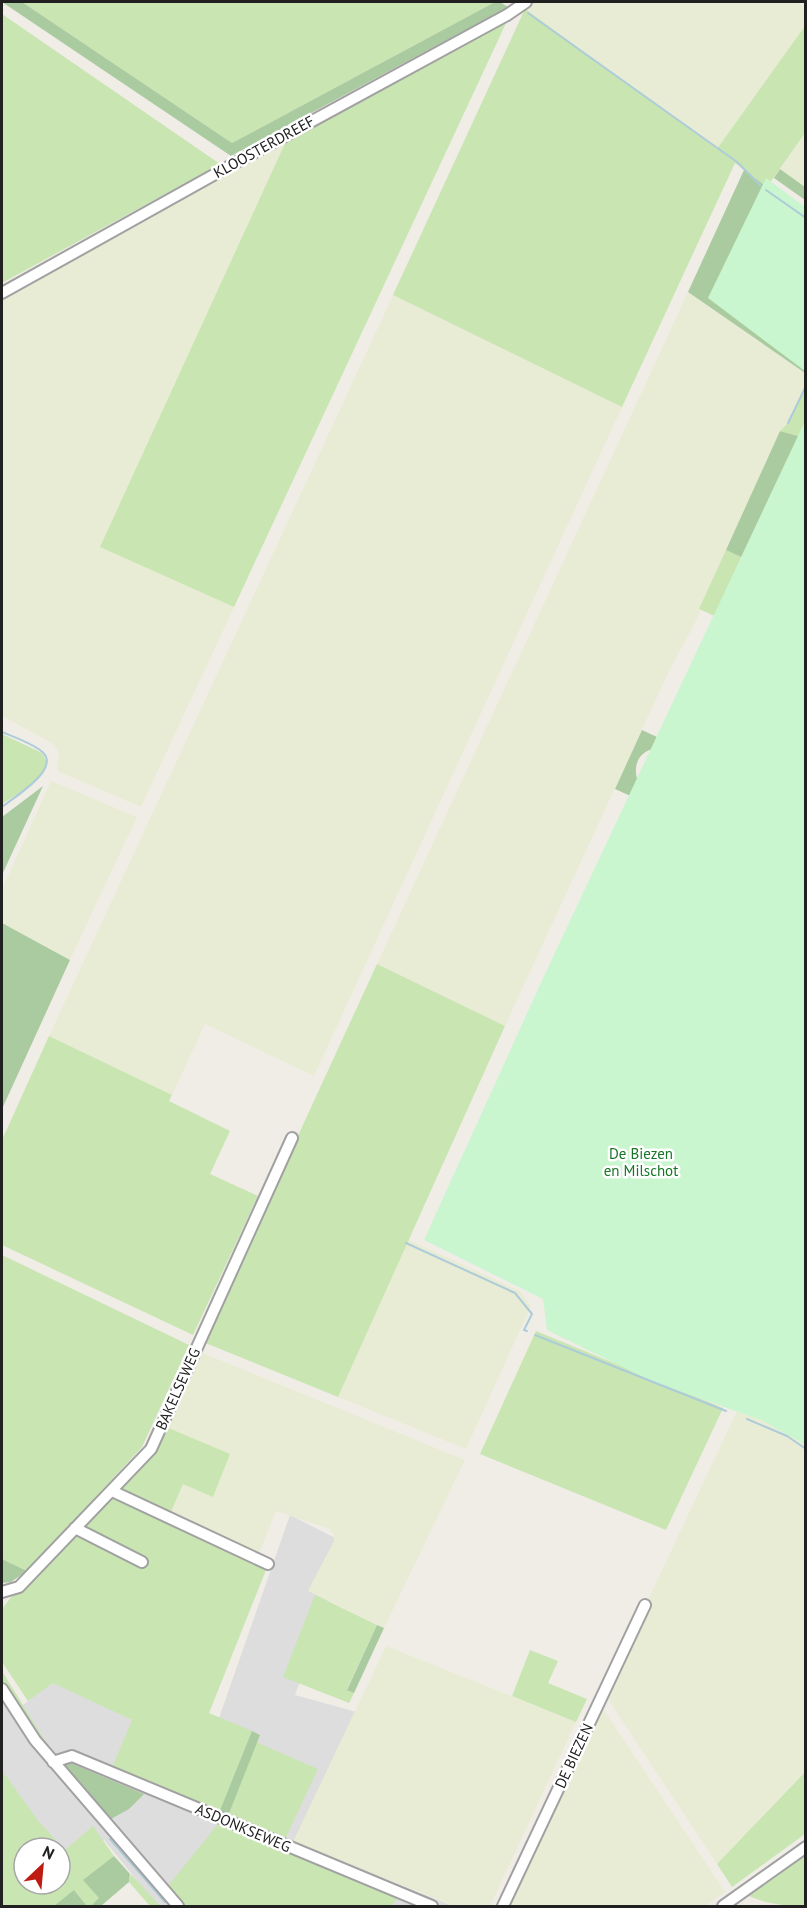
<svg xmlns="http://www.w3.org/2000/svg" width="807" height="1908" viewBox="0 0 807 1908" font-family="'PT Sans',sans-serif">
<style>
.residential{fill:#dedddd}
.farmland{fill:#e9ecd4}
.grass{fill:#c8e5b2;fill-rule:evenodd}
.forest{fill:#aacba0}
.park{fill:#c9f5cf}
.lines{fill:none;stroke-linecap:round;stroke-linejoin:round}
.stream{stroke:#acccd9;stroke-width:2}
.minor-casing{stroke:#a1a1a1;stroke-width:14}
.minor{stroke:#fff;stroke-width:10}
.labels{text-anchor:middle;stroke-width:5;stroke-linejoin:round;paint-order:stroke}
.street-label{font-size:15px;fill:#202020;stroke:#fff}
.park-label{font-size:15px;fill:#167624;stroke:#fff}
</style>
<rect width="100%" height="100%" fill="#f0ede7"/>
<path class="residential" d="M 290,1515 L 349,1545 L 295,1695 L 360,1713 L 332,1788 L 296,1844 L 453,1906 L 158,1906 L 104,1840 L 76,1863 L 39,1823 L 2,1865 L 2,1681 L 18,1709 L 53,1681 L 142,1725 L 219,1718 Z"/>
<path class="farmland" d="M 531,2 L 797,2 L 805,8 L 805,26 L 717,150 L 525,9 Z
M 805,133 L 805,187 L 780,169 Z
M 287,139 L 101,547 L 234,607 L 141,807 L 57,771 L 59,755 L 55,745 L 2,716 L 2,295 Z
M 688,292 L 805,373 L 805,386 L 788,423 L 780,431 L 696,621 L 670,669 L 505,1026 L 377,964 Z
M 393,295 L 622,407 L 314,1076 L 205,1024 L 172,1095 L 49,1036 Z
M 51,781 L 137,817 L 70,960 L 2,923 L 2,889 Z
M 407,1239 L 520,1291 L 531,1306 L 466,1449 L 338,1397 Z
M 200,1352 L 465,1460 L 384,1628 L 308,1591 L 334,1541 L 334,1536 L 330,1529 L 276,1511 L 258,1556 L 170,1514 L 183,1484 L 166,1427 Z
M 737,1411 L 772,1423 L 805,1443 L 805,1771 L 717,1864 L 604,1693 Z
M 386,1646 L 576,1722 L 490,1906 L 455,1906 L 293,1842 Z
M 601,1706 L 725,1892 L 705,1906 L 504,1906 Z"/>
<path class="grass" d="M 22,2 L 495,2 L 232,143 Z
M 525,9 L 717,149 L 805,26 L 805,133 L 767,187 L 735,163 L 622,407 L 393,295 Z
M 2,14 L 220,164 L 2,283 Z
M 507,21 L 234,607 L 100,547 L 287,139 Z
M 805,386 L 805,438 L 780,431 L 788,423 Z
M 726,550 L 805,587 L 721,619 L 699,609 Z
M 2,734 L 42,753 L 47,762 C 43,782 17,794 2,804 Z
M 377,964 L 505,1026 L 338,1397 L 203,1342 Z
M 49,1036 L 172,1095 L 169,1101 L 230,1131 L 210,1174 L 258,1196 L 193,1335 L 2,1245 L 2,1140 Z
M 2,1255 L 189,1345 L 142,1447 L 27,1571 L 2,1559 Z
M 536,1331 L 723,1408 L 666,1530 L 480,1454 Z
M 166,1427 L 230,1454 L 213,1497 L 183,1484 L 170,1514 L 120,1489 Z
M 114,1496 L 266,1570 L 209,1713 L 252,1731 L 220,1812 L 112,1768 L 132,1720 L 53,1683 L 28,1701 L 2,1662 L 2,1609 L 12,1596 L 36,1579 Z
M 315,1595 L 377,1625 L 347,1689 L 354,1693 L 349,1703 L 283,1677 Z
M 530,1650 L 558,1661 L 548,1683 L 587,1699 L 576,1722 L 512,1696 Z
M 2,1671 L 52,1752 L 2,1681 Z
M 256,1742 L 318,1769 L 285,1839 L 228,1816 Z
M 2,1770 L 39,1822 L 65,1850 L 93,1826 L 114,1856 L 84,1880 L 100,1899 L 91,1906 L 87,1906 L 75,1891 L 54,1906 L 2,1906 ZM 24,1848 L 60,1848 L 60,1884 L 24,1884 Z
M 804,1773 L 805,1834 L 732,1887 L 717,1864 Z
M 218,1824 L 399,1897 L 391,1906 L 186,1906 L 168,1886 Z
M 805,1847 L 805,1906 C 782,1906 764,1904 743,1893 Z
M 131,1874 L 160,1906 L 150,1906 L 129,1882 Z"/>
<path class="forest" d="M 2,2 L 22,2 L 232,143 L 495,2 L 500,2 L 508,7 L 231,156 Z
M 780,169 L 805,187 L 805,200 L 774,178 Z
M 744,170 L 805,215 L 805,373 L 688,292 Z
M 780,431 L 805,438 L 805,587 L 726,550 Z
M 642,730 L 773,791 L 656,748 C 640,751 633,763 637,779 L 746,848 L 615,789 Z
M 43,786 L 2,875 L 2,817 Z
M 2,923 L 70,960 L 2,1109 Z
M 2,1559 L 27,1571 L 11,1582 L 2,1583 Z
M 377,1625 L 384,1628 L 354,1693 L 347,1690 Z
M 252,1731 L 260,1735 L 228,1816 L 220,1812 L 221,1808 Z
M 68,1764 L 73,1764 L 144,1794 L 129,1809 L 109,1820 L 63,1765 Z
M 114,1856 L 130,1874 L 129,1882 L 101,1906 L 91,1906 L 99,1898 L 83,1880 Z
M 74,1890 L 87,1906 L 54,1906 Z"/>
<path class="park" d="M 766,178 L 805,207 L 805,371 L 708,298 Z
M 805,421 L 806,1444 L 805,1444 L 761,1420 L 651,1381 L 547,1330 L 543,1299 L 424,1240 L 545,974 Z"/>
<g class="lines">
<path class="stream" d="M 528,13 L 737,162 L 760,185
M 766,190 L 806,218
M 788,423 L 806,386
M 2,732 C 14,737 29,742 40,750 C 65,767 14,797 2,807
M 406,1243 L 515,1293 L 532,1314 L 524,1330 L 527,1331
M 535,1335 L 726,1411
M 747,1419 L 787,1436 L 806,1449
M 110,1839 L 165,1902"/>
<g class="minor-casing">
<path id="minor" d="M 2,293 L 235,163 L 507,15 L 526,2
M 112,1491 L 268,1564
M 75,1528 L 142,1562
M 2,1592 L 19,1587 L 151,1449 L 292,1138
M 2,1689 L 35,1740 L 178,1906
M 53,1762 L 72,1756 L 432,1906
M 503,1906 L 645,1605
M 723,1906 L 806,1847"/>
</g>
<use href="#minor" class="minor"/>
</g>
<g class="labels">
<g class="street-label">
<text transform="translate(264 147) rotate(-29)" y="5">KLOOSTERDREEF</text>
<text transform="translate(178 1389) rotate(-66)" y="5">BAKELSEWEG</text>
<text transform="translate(574 1756) rotate(-65)" y="5">DE BIEZEN</text>
<text transform="translate(243 1828) rotate(23)" y="5">ASDONKSEWEG</text>
</g>
<g class="park-label">
<text x="641" y="1159">De Biezen<tspan x="641" dy="17">en Milschot</tspan></text>
</g>
</g>
<rect width="807" height="1908" fill="none" stroke="#202020" stroke-width="6"/>
<g transform="translate(42 1866) rotate(26)"><circle r="28" fill="#ffffff" stroke="#a6a6a6" stroke-width="1.5"/>
<path d="M0-4.5L10 22L0 15L-10 22Z" fill="#be1c12"/>
<text y="-9" font-size="16" font-weight="bold" text-anchor="middle" fill="#202020">N</text>
</g>
</svg>
